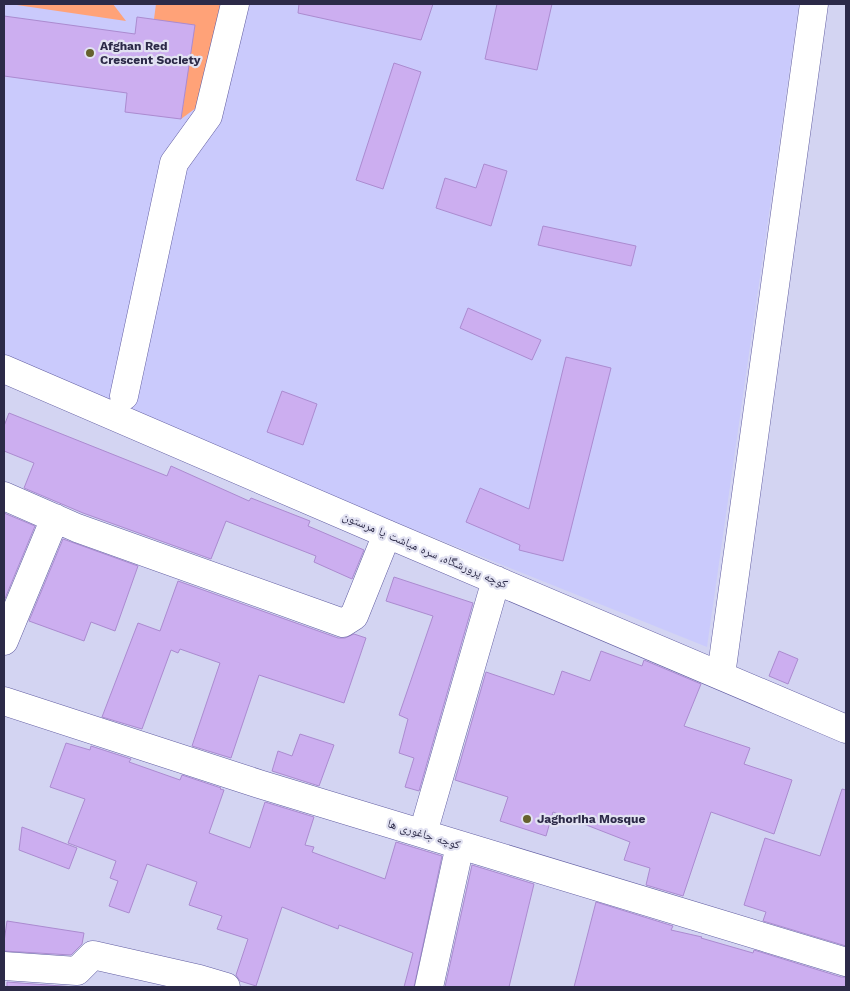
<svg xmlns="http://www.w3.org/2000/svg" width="850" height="991" viewBox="0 0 850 991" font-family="'Work Sans','Noto Naskh Arabic',sans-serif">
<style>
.built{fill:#cacafc}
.green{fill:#ffa278}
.building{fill:#ccaef0;stroke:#ab8bd0}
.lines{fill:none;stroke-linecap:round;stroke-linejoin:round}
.minor-casing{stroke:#625ea2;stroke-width:29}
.minor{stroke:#fff;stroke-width:28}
.poi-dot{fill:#65612e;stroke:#e2e2f2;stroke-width:2}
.labels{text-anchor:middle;stroke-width:4.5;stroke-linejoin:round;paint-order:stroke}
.poi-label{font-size:12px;font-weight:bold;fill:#2c2a48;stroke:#e2e2f2;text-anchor:start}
.street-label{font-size:12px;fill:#2c2a48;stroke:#e2e2f2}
</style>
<rect width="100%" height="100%" fill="#d3d4f2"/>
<path class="built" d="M 4,4 L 799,4 L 707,647 L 118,411 L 4,359 Z"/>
<path class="green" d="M 10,4 L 113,4 L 126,21 Z
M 156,4 L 220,4 L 204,102 L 181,119 L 186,86 L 154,19 Z"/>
<path class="building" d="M 299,4 L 433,4 L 421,40 L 298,13 Z
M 497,4 L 552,4 L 537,70 L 485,59 Z
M 4,16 L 135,34 L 137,17 L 195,25 L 181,119 L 125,112 L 127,93 L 4,76 Z
M 394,63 L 421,72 L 383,189 L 356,180 Z
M 484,164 L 507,171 L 491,226 L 436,208 L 445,178 L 476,188 Z
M 543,226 L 636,246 L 631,266 L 538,245 Z
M 468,308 L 541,340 L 532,360 L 460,328 Z
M 566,357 L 611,368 L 563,561 L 519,550 L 520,545 L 466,522 L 480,488 L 529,509 Z
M 282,391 L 317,404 L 303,445 L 267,432 Z
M 9,413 L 167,476 L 171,466 L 249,501 L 251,498 L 310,521 L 308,526 L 364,550 L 352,579 L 314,562 L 316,556 L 226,521 L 211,559 L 83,513 L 24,488 L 34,463 L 4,451 L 4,426 Z
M 4,513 L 35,526 L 4,601 Z
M 63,539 L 138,566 L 115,631 L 91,622 L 84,641 L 29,621 Z
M 394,577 L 473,603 L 419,791 L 405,787 L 414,758 L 399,753 L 408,719 L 399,715 L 433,616 L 386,601 Z
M 178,581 L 338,638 L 345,638 L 354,634 L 366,638 L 344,703 L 259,675 L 231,758 L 192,746 L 220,663 L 180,649 L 178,653 L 171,650 L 142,729 L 102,717 L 138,623 L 160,631 Z
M 601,651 L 642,666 L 644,660 L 701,684 L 684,726 L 750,748 L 744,764 L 792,780 L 774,834 L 711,812 L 683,896 L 646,885 L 650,868 L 624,860 L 630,842 L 553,812 L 546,836 L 500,821 L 508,797 L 455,780 L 486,672 L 554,695 L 562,671 L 590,681 Z
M 779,651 L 798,659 L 788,684 L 769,676 Z
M 300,734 L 334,745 L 319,786 L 272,771 L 278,751 L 292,756 Z
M 66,743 L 90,750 L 91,746 L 131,759 L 129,762 L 180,780 L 182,775 L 221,788 L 220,789 L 224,790 L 209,833 L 250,848 L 265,802 L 314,817 L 305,845 L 314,847 L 312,852 L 385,879 L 396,842 L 442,856 L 414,987 L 404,987 L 413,953 L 339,925 L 338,929 L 282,907 L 256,986 L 240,981 L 236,975 L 248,939 L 217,929 L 222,916 L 189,905 L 197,882 L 147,864 L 129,913 L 109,906 L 118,881 L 110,878 L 116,861 L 68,843 L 85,799 L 50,787 Z
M 842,789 L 846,790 L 846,946 L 763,921 L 766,912 L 744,905 L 765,838 L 820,856 Z
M 22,827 L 77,848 L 69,869 L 19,850 Z
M 472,865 L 534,884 L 509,987 L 445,987 Z
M 596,902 L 673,926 L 671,930 L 702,937 L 701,938 L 753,953 L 754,950 L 841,977 L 846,977 L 846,987 L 574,987 Z
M 7,921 L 84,933 L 82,944 L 71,955 L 4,951 L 4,942 Z
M 7,982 L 75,987 L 7,987 Z"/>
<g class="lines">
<g class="minor-casing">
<path id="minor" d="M 4,369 L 387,534 L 846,729
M 124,396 L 174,163 L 208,116 L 235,4
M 4,496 L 77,528 L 343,623 L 354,616 L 387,534
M 4,641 L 55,518
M 721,675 L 814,4
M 4,701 L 259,784 L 846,962
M 423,833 L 496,580
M 4,966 L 77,971 L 93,955 L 199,979 L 226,987
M 429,987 L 460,845"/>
</g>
<use href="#minor" class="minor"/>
</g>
<g class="poi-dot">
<circle cx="90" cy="53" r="5"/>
<circle cx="527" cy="819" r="5"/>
</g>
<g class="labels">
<g class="poi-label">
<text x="100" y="50">Afghan Red<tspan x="100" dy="14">Crescent Society</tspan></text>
<text x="537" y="823">Jaghoriha Mosque</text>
</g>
<g class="street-label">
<text transform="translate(425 550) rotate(23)" y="4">کوچه پرورشگاه، سره میاشت یا مرستون</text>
<text transform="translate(424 834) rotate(17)" y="4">کوچه جاغوری ها</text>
</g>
</g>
<rect width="850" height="991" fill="none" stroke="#2c2a48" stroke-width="10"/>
</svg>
